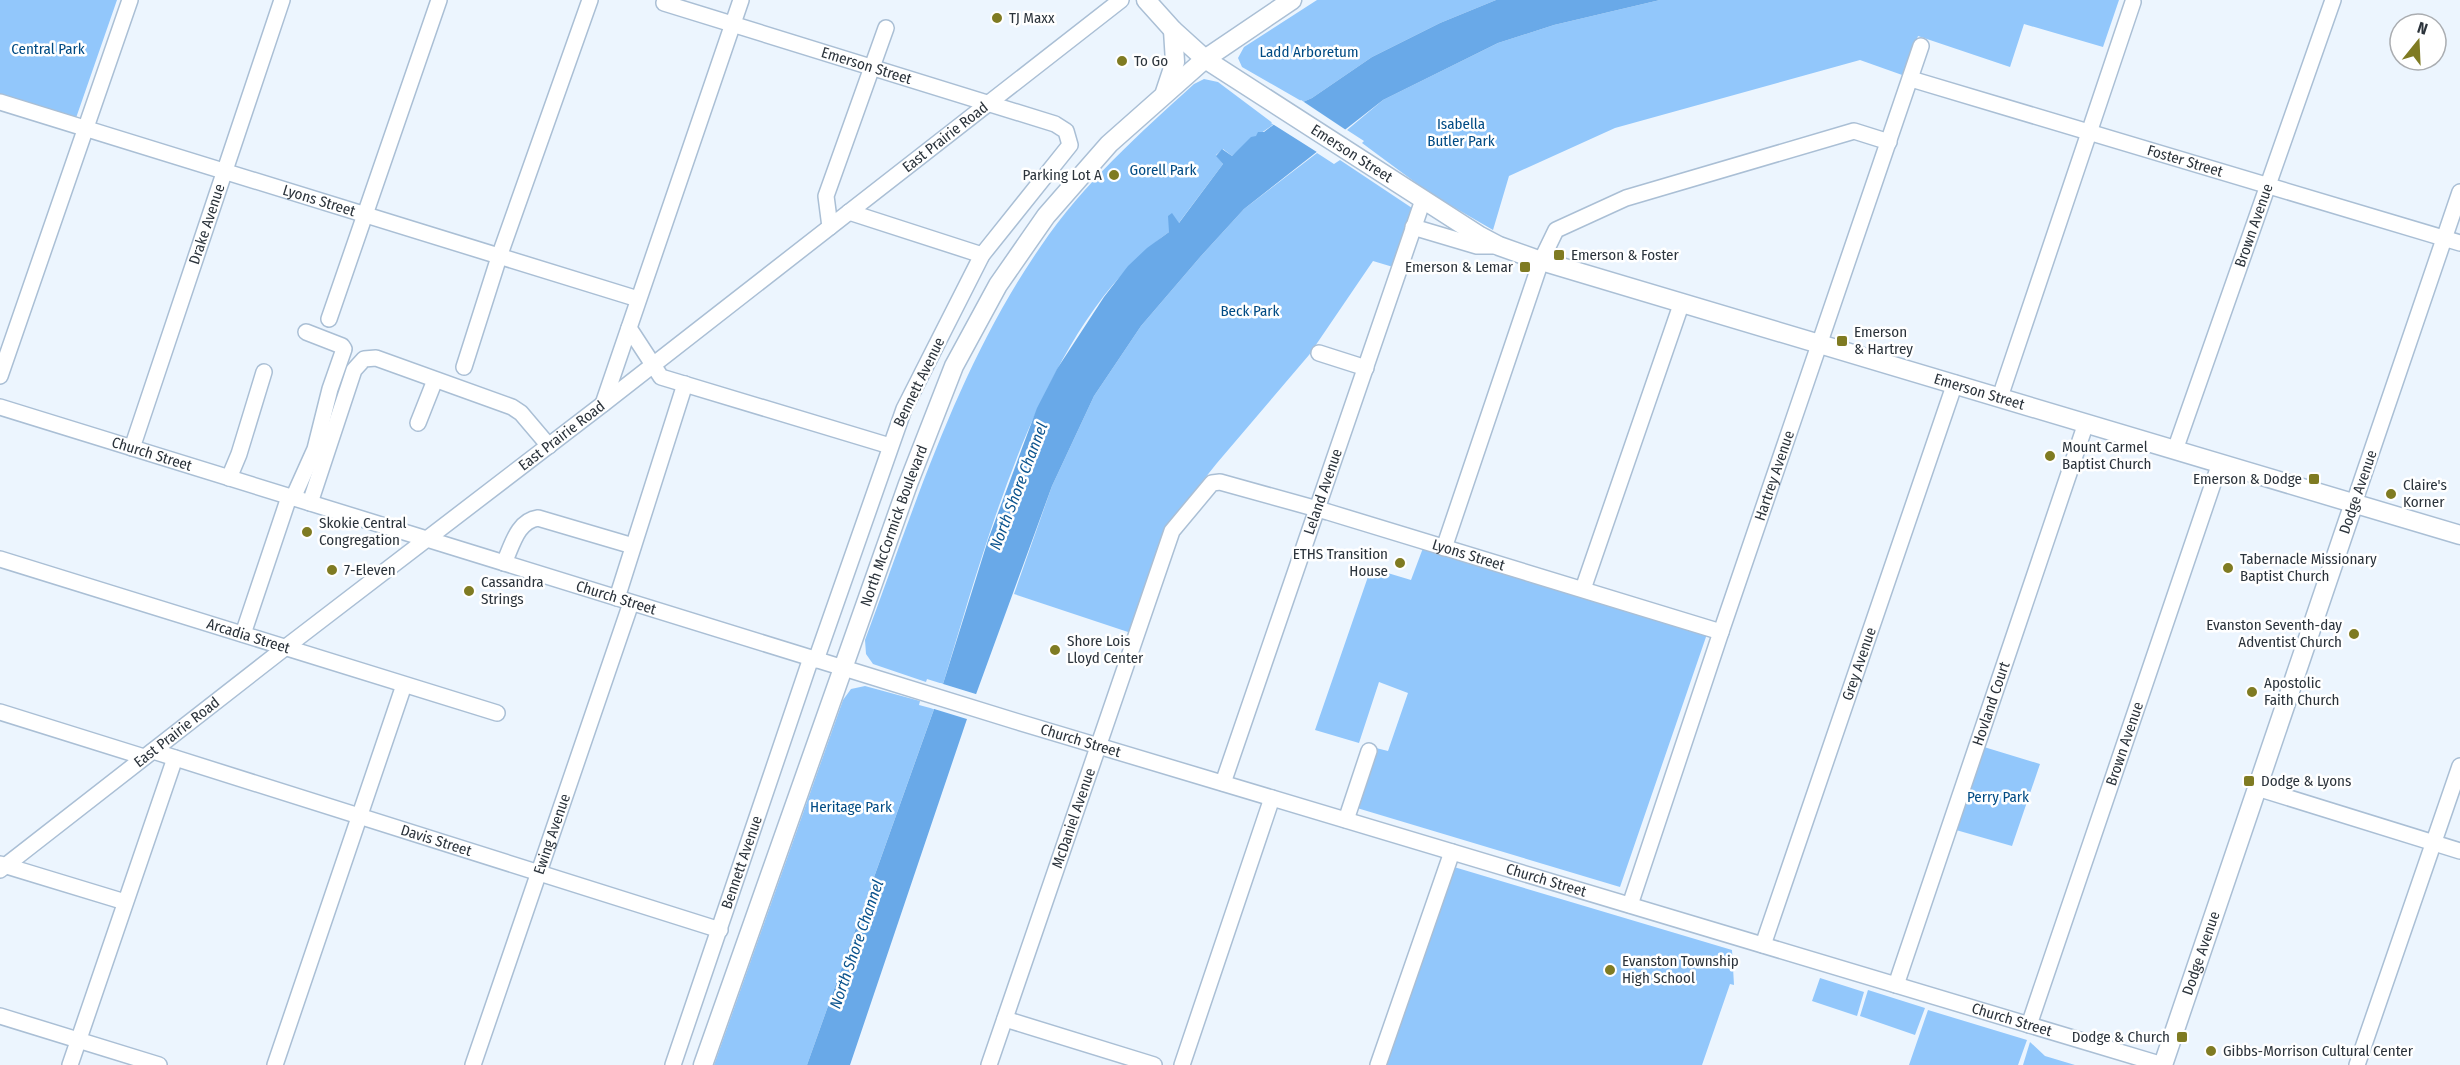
<svg xmlns="http://www.w3.org/2000/svg" width="2460" height="1065" viewBox="0 0 2460 1065" font-family="'Fira Sans Condensed',sans-serif">
<style>
.green{fill:#92c7fb}
.water{fill:#69a9e8}
.pier{fill:#ecf5fe}
.lines{fill:none;stroke-linecap:round;stroke-linejoin:round}
.minor-casing{stroke:#aabfd5;stroke-width:18}
.major-casing{stroke:#aabfd5;stroke-width:21}
.minor{stroke:#fff;stroke-width:15}
.major{stroke:#fff;stroke-width:18}
.poi-dot{fill:#7f7b22;stroke:#fff;stroke-width:2}
.labels{text-anchor:middle;stroke-width:5;stroke-linejoin:round;paint-order:stroke}
.poi-label{font-size:15px;fill:#2b333b;stroke:#fff;text-anchor:start}
.park-label{font-size:15px;fill:#004b84;stroke:#fff}
.street-label{font-size:15px;fill:#2b333b;stroke:#fff}
.water-label{font-size:16px;font-style:italic;fill:#0c548e;stroke:#fff}
</style>
<rect width="100%" height="100%" fill="#ecf5fe"/>
<path class="green" d="M 0,0 L 117,0 L 76,118 L 0,94 Z
M 1317,0 L 1496,0 L 1440,23 L 1372,57 L 1312,98 L 1303,102 L 1242,67 L 1238,58 L 1244,47 Z
M 1660,0 L 2119,0 L 2103,47 L 2024,24 L 2010,67 L 1918,36 L 1905,76 L 1860,60 L 1615,128 L 1509,176 L 1493,230 L 1431,194 L 1362,143 L 1364,141 L 1347,130 L 1383,100 L 1498,43 L 1554,25 Z
M 1204,79 L 1218,82 L 1274,124 L 1251,140 L 1232,156 L 1223,149 L 1216,155 L 1223,164 L 1178,224 L 1172,214 L 1169,232 C 1042,322 987,541 943,684 L 927,679 L 926,682 L 873,664 L 866,654 L 865,640 C 915,506 959,364 1041,246 C 1083,184 1139,134 1194,84 Z
M 1317,153 L 1334,164 L 1340,160 L 1412,208 L 1393,267 L 1373,261 L 1309,355 L 1217,463 L 1165,528 L 1131,633 L 1014,594 L 1052,486 L 1094,396 L 1141,326 L 1201,256 L 1244,209 Z
M 1423,548 L 1707,634 L 1620,887 L 1357,808 L 1376,748 L 1388,751 L 1408,693 L 1379,682 L 1359,743 L 1315,730 L 1371,568 L 1411,580 Z
M 865,686 L 920,701 L 919,705 L 934,709 L 807,1065 L 714,1065 L 843,700 L 851,689 Z
M 1984,747 L 2040,764 L 2012,846 L 1956,830 Z
M 1454,867 L 1732,950 L 1734,985 L 1730,984 L 1702,1065 L 1386,1065 Z
M 1820,978 L 1864,992 L 1857,1016 L 1812,1001 Z
M 1868,990 L 1925,1008 L 1915,1035 L 1860,1016 Z
M 1928,1010 L 2027,1040 L 2018,1065 L 1909,1065 Z
M 2030,1042 L 2045,1056 L 2075,1065 L 2023,1065 Z"/>
<path class="water" d="M 1496,0 L 1660,0 L 1554,25 L 1498,43 L 1383,100 L 1244,209 L 1201,256 L 1141,326 L 1094,396 L 1052,486 L 967,719 L 850,1065 L 807,1065 L 943,684 L 988,540 L 1037,408 L 1057,369 L 1104,297 L 1128,266 L 1147,248 L 1169,232 L 1168,216 L 1172,213 L 1179,223 L 1223,164 L 1216,156 L 1222,149 L 1232,156 L 1251,137 L 1256,136 L 1258,132 L 1264,132 L 1303,102 L 1312,98 L 1372,57 L 1440,23 Z"/>
<path class="pier" d="M 1301,100 L 1349,132 L 1320,154 L 1271,123 Z
M 940,683 L 979,695 L 970,720 L 931,708 Z"/>
<g class="lines">
<g class="minor-casing">
<g id="minor">
<path id="s1" d="M 664,3 L 1055,124 L 1066,131 L 1070,145 L 982,255 L 904,409 L 816,660"/>
<path id="s2" d="M 1911,79 L 2460,243"/>
<path id="s3" d="M 0,102 L 638,299"/>
<path d="M 849,212 L 982,255"/>
<path d="M 830,227 L 826,196 L 886,28"/>
<path d="M 1413,227 L 1477,246 L 1499,246"/>
<path d="M 329,319 L 439,0"/>
<path d="M 629,328 L 661,377 L 890,446"/>
<path d="M 1319,353 L 1366,368"/>
<path d="M 464,367 L 499,257 L 590,0"/>
<path d="M 0,376 L 130,0"/>
<path d="M 2000,397 L 2133,2"/>
<path d="M 603,404 L 741,0"/>
<path id="s4" d="M 0,407 L 1015,721 L 2163,1065"/>
<path d="M 418,423 L 435,380"/>
<path id="s5" d="M 132,448 L 282,0"/>
<path id="s6" d="M 2175,450 L 2333,0"/>
<path d="M 229,478 L 239,454 L 264,372"/>
<path d="M 293,498 L 315,449 L 330,389 L 344,349 L 342,346 L 306,332"/>
<path d="M 310,503 L 354,370 L 364,359 L 376,358 L 512,407 L 521,413 L 549,446"/>
<path d="M 2354,503 L 2460,192"/>
<path d="M 1444,548 L 1541,261 L 1556,230 L 1626,198 L 1854,131 L 1889,142"/>
<path id="s7" d="M 0,559 L 497,713"/>
<path d="M 504,563 C 512,546 517,521 538,518 L 633,546"/>
<path d="M 1583,589 L 1682,302"/>
<path d="M 617,598 L 685,384"/>
<path d="M 243,634 L 289,497"/>
<path d="M 0,712 L 144,757"/>
<path id="s8" d="M 153,751 L 720,930"/>
<path id="s9" d="M 1223,783 L 1423,200"/>
<path d="M 2257,788 L 2460,851"/>
<path d="M 1346,820 L 1369,751"/>
<path d="M 0,864 L 125,902"/>
<path id="s10" d="M 0,870 L 286,647 L 603,404 L 1121,0"/>
<path id="s11" d="M 1630,905 L 1721,632 L 1921,46"/>
<path id="s12" d="M 1763,945 L 1955,383"/>
<path id="s13" d="M 1896,985 L 2086,423"/>
<path d="M 0,1016 L 159,1065"/>
<path d="M 1005,1019 L 1154,1065"/>
<path id="s14" d="M 2029,1025 L 2220,463"/>
<path d="M 70,1065 L 175,758"/>
<path d="M 275,1065 L 404,685"/>
<path id="s15" d="M 473,1065 L 631,603"/>
<path id="s16" d="M 673,1065 L 811,658"/>
<path id="s17" d="M 989,1065 L 1172,531 L 1212,483 L 1220,482 L 1328,512 L 1721,632"/>
<path d="M 1182,1065 L 1272,798"/>
<path d="M 1378,1065 L 1452,852"/>
<path d="M 2357,1065 L 2460,766"/>
</g>
</g>
<g class="major-casing">
<g id="major">
<path id="s18" d="M 1146,0 L 1173,30 L 1205,59 L 1480,236 L 1499,246 L 1541,261 L 2460,535"/>
<path d="M 1165,92 L 1175,62 L 1173,30"/>
<path id="s19" d="M 703,1065 L 908,484 L 954,366 L 998,285 L 1046,216 L 1109,144 L 1205,59 L 1292,0"/>
<path id="s20" d="M 2163,1065 L 2354,503"/>
</g>
</g>
<use href="#minor" class="minor"/>
<use href="#major" class="major"/>
</g>
<g class="poi-dot">
<circle cx="997" cy="18" r="6"/>
<circle cx="1122" cy="61" r="6"/>
<circle cx="1114" cy="175" r="6"/>
<rect x="1553" y="249" width="12" height="12" rx="3"/>
<rect x="1519" y="261" width="12" height="12" rx="3"/>
<rect x="1836" y="335" width="12" height="12" rx="3"/>
<circle cx="2050" cy="456" r="6"/>
<rect x="2308" y="473" width="12" height="12" rx="3"/>
<circle cx="2391" cy="494" r="6"/>
<circle cx="307" cy="532" r="6"/>
<circle cx="1400" cy="563" r="6"/>
<circle cx="2228" cy="568" r="6"/>
<circle cx="332" cy="570" r="6"/>
<circle cx="469" cy="591" r="6"/>
<circle cx="2354" cy="634" r="6"/>
<circle cx="1055" cy="650" r="6"/>
<circle cx="2252" cy="692" r="6"/>
<rect x="2243" y="775" width="12" height="12" rx="3"/>
<circle cx="1610" cy="970" r="6"/>
<rect x="2176" y="1031" width="12" height="12" rx="3"/>
<circle cx="2211" cy="1051" r="6"/>
</g>
<g class="labels">
<g class="poi-label">
<text x="1009" y="23">TJ Maxx</text>
<text x="1134" y="66">To Go</text>
<text x="1102" y="180" text-anchor="end">Parking Lot A</text>
<text x="1571" y="260">Emerson &amp; Foster</text>
<text x="1513" y="272" text-anchor="end">Emerson &amp; Lemar</text>
<text x="1854" y="337">Emerson<tspan x="1854" dy="17">&amp; Hartrey</tspan></text>
<text x="2062" y="452">Mount Carmel<tspan x="2062" dy="17">Baptist Church</tspan></text>
<text x="2302" y="484" text-anchor="end">Emerson &amp; Dodge</text>
<text x="2403" y="490">Claire's<tspan x="2403" dy="17">Korner</tspan></text>
<text x="319" y="528">Skokie Central<tspan x="319" dy="17">Congregation</tspan></text>
<text x="1388" y="559" text-anchor="end">ETHS Transition<tspan x="1388" dy="17">House</tspan></text>
<text x="2240" y="564">Tabernacle Missionary<tspan x="2240" dy="17">Baptist Church</tspan></text>
<text x="344" y="575">7-Eleven</text>
<text x="481" y="587">Cassandra<tspan x="481" dy="17">Strings</tspan></text>
<text x="2342" y="630" text-anchor="end">Evanston Seventh-day<tspan x="2342" dy="17">Adventist Church</tspan></text>
<text x="1067" y="646">Shore Lois<tspan x="1067" dy="17">Lloyd Center</tspan></text>
<text x="2264" y="688">Apostolic<tspan x="2264" dy="17">Faith Church</tspan></text>
<text x="2261" y="786">Dodge &amp; Lyons</text>
<text x="1622" y="966">Evanston Township<tspan x="1622" dy="17">High School</tspan></text>
<text x="2170" y="1042" text-anchor="end">Dodge &amp; Church</text>
<text x="2223" y="1056">Gibbs-Morrison Cultural Center</text>
</g>
<g class="park-label">
<text x="48" y="54">Central Park</text>
<text x="1309" y="57">Ladd Arboretum</text>
<text x="1461" y="129">Isabella<tspan x="1461" dy="17">Butler Park</tspan></text>
<text x="1163" y="175">Gorell Park</text>
<text x="1250" y="316">Beck Park</text>
<text x="1998" y="802">Perry Park</text>
<text x="851" y="812">Heritage Park</text>
</g>
<g class="street-label">
<text dy="5" stroke="none"><textPath href="#s1" startOffset="212">Emerson Street</textPath></text>
<text dy="5" stroke="none"><textPath href="#s10" startOffset="1196">East Prairie Road</textPath></text>
<text dy="5" stroke="none"><textPath href="#s18" startOffset="258">Emerson Street</textPath></text>
<text dy="5" stroke="none"><textPath href="#s2" startOffset="286">Foster Street</textPath></text>
<text dy="5" stroke="none"><textPath href="#s3" startOffset="334">Lyons Street</textPath></text>
<text dy="5" stroke="none"><textPath href="#s5" startOffset="236">Drake Avenue</textPath></text>
<text dy="5" stroke="none"><textPath href="#s6" startOffset="238">Brown Avenue</textPath></text>
<text transform="translate(919 382) rotate(-64)" y="5">Bennett Avenue</text>
<text dy="5" stroke="none"><textPath href="#s18" startOffset="934">Emerson Street</textPath></text>
<text dy="5" stroke="none"><textPath href="#s10" startOffset="710">East Prairie Road</textPath></text>
<text dy="5" stroke="none"><textPath href="#s4" startOffset="159">Church Street</textPath></text>
<text dy="5" stroke="none"><textPath href="#s11" startOffset="453">Hartrey Avenue</textPath></text>
<text dy="5" stroke="none"><textPath href="#s9" startOffset="308">Leland Avenue</textPath></text>
<text transform="translate(2358 492) rotate(-71)" y="5">Dodge Avenue</text>
<text dy="5" stroke="none"><textPath href="#s19" startOffset="572">North McCormick Boulevard</textPath></text>
<text dy="5" stroke="none"><textPath href="#s17" startOffset="894">Lyons Street</textPath></text>
<text dy="5" stroke="none"><textPath href="#s4" startOffset="645">Church Street</textPath></text>
<text dy="5" stroke="none"><textPath href="#s7" startOffset="260">Arcadia Street</textPath></text>
<text dy="5" stroke="none"><textPath href="#s12" startOffset="297">Grey Avenue</textPath></text>
<text dy="5" stroke="none"><textPath href="#s13" startOffset="297">Hovland Court</textPath></text>
<text dy="5" stroke="none"><textPath href="#s10" startOffset="224">East Prairie Road</textPath></text>
<text dy="5" stroke="none"><textPath href="#s4" startOffset="1131">Church Street</textPath></text>
<text dy="5" stroke="none"><textPath href="#s14" startOffset="297">Brown Avenue</textPath></text>
<text dy="5" stroke="none"><textPath href="#s17" startOffset="261">McDaniel Avenue</textPath></text>
<text dy="5" stroke="none"><textPath href="#s15" startOffset="244">Ewing Avenue</textPath></text>
<text dy="5" stroke="none"><textPath href="#s8" startOffset="297">Davis Street</textPath></text>
<text dy="5" stroke="none"><textPath href="#s16" startOffset="214">Bennett Avenue</textPath></text>
<text dy="5" stroke="none"><textPath href="#s4" startOffset="1617">Church Street</textPath></text>
<text dy="5" stroke="none"><textPath href="#s20" startOffset="118">Dodge Avenue</textPath></text>
<text dy="5" stroke="none"><textPath href="#s4" startOffset="2103">Church Street</textPath></text>
</g>
<g class="water-label">
<text transform="translate(1018 486) rotate(-69)" y="6">North Shore Channel</text>
<text transform="translate(856 944) rotate(-71)" y="6">North Shore Channel</text>
</g>
</g>
<g transform="translate(2418 42) rotate(18)"><circle r="28" fill="#ffffff" stroke="#aaadb1" stroke-width="1.5"/>
<path d="M0-4.5L10 22L0 15L-10 22Z" fill="#7f7b22"/>
<text y="-9" font-size="16" font-weight="bold" text-anchor="middle" fill="#2b333b">N</text>
</g>
</svg>
